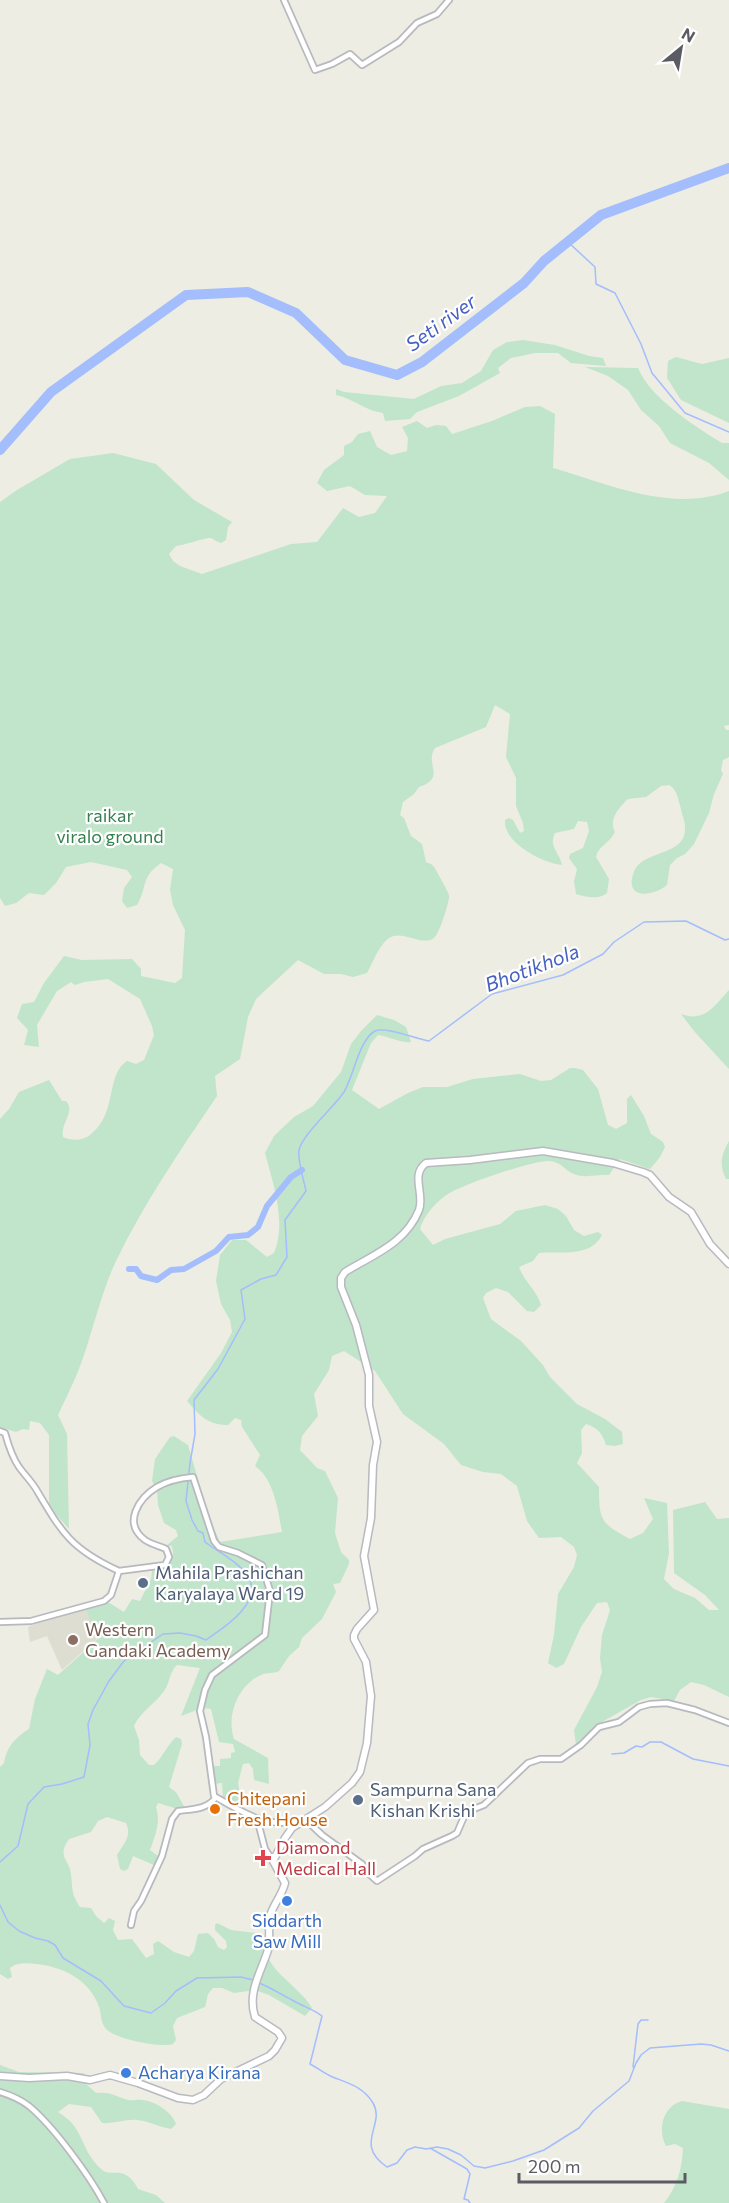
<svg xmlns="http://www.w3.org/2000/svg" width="729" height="2203" viewBox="0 0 729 2203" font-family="Commissioner,sans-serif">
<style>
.education{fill:#ddddd1}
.green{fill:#c0e5ca}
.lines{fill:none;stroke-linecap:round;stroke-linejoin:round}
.stream{stroke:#a3bdfd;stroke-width:1.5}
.canal{stroke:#a3bdfd;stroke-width:6}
.river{stroke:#a3bdfd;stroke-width:10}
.street-casing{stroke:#b8b9bf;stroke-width:8}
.secondary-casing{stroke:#b8b9c1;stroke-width:9}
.street{stroke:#fff;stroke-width:4.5}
.secondary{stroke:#fff;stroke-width:6}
.service-dot{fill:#5c6f8a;stroke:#fff;stroke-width:2}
.education-dot{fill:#8d6e63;stroke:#fff;stroke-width:2}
.food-dot{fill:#e8710a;stroke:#fff;stroke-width:2}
.health-dot{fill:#e0444e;stroke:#fff;stroke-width:2}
.shop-dot{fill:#3f7fe0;stroke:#fff;stroke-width:2}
.labels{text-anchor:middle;stroke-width:4.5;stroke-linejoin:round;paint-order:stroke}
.park-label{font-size:18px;fill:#35804e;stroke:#fff}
.service-label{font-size:18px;fill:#4e5e75;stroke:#fff;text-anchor:start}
.education-label{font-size:18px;fill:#785e54;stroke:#fff;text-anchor:start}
.food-label{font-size:18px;fill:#c56008;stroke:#fff;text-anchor:start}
.health-label{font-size:18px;fill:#be3a42;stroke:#fff;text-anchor:start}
.shop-label{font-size:18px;fill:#366cbe;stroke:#fff}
.water-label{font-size:20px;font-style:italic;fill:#4660c0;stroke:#fff}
</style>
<rect width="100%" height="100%" fill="#edede3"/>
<path class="education" d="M 85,1608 L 98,1638 L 62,1670 L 47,1636 L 30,1642 L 28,1627 L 48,1618 Z"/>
<path class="green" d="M 523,340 L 555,345 L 589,356 L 603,358 L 606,366 L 571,363 L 558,353 L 535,353 L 511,358 L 498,368 L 500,373 L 459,396 L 417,412 L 410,419 L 385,421 L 383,413 C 366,411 354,399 336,395 L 336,389 L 344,392 L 414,399 L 441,386 L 462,383 L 481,371 L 493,350 L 507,342 Z
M 676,357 L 702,364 L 729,358 L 729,423 L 681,400 L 667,378 L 668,361 Z
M 585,367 L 638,368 C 650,398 696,427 722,443 L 729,443 L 729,480 L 709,463 L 670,443 L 659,426 L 641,410 L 628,390 L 608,376 Z
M 540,406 L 555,414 L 553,468 C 609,484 671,513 729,491 L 729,725 L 724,726 L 726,730 L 729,730 L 729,757 L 723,760 L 721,770 L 723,774 L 714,794 L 709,813 L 694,844 L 685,854 L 677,858 L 670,865 L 667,885 C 653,897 623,900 634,872 C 642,849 687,857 685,827 C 685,821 682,815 681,809 C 678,800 678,790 669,785 L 661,786 L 646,797 L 628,799 C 619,807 608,820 615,832 C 609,844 598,846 596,857 L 609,879 L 607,893 C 600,900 585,897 576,894 L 574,881 L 577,869 L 569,858 L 570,854 L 583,848 L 589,831 L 587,822 L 578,821 L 574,829 L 555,833 C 548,847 560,853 562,865 C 543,863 503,843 505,820 L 509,818 L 513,820 L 520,833 L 524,831 L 523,823 L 516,806 L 516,778 L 506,757 L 510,714 L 495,705 L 486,727 L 435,748 C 424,764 447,778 419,787 L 414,794 L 403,802 L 400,815 L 404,818 L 411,836 L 422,844 L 426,862 C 430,864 431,863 434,867 C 436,870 449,893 449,895 C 450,901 439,934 434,938 C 422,947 402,929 389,938 C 379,945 373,962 367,973 L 353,977 L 341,974 L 324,974 L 298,960 L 256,999 L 248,1017 L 240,1059 L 215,1076 L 217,1096 C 181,1149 144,1203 116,1261 C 99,1297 92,1337 77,1374 C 71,1388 64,1402 58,1415 L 67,1434 L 69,1529 L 49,1506 L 49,1435 L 40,1423 L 30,1421 L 29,1430 L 23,1429 L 16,1432 L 0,1427 L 0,1119 L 9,1109 L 19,1092 L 49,1080 L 62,1101 L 66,1101 C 76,1112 60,1123 63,1137 C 72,1141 81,1141 90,1135 C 118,1114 105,1075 127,1061 L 136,1064 L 144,1060 L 154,1035 L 152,1026 L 140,999 L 108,979 L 84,982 L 75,985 L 71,982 L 57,991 L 37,1025 L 39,1047 L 24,1045 L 28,1030 L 17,1018 L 22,1004 L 34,1002 L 44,983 L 64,956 L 82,960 L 132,959 L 141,969 L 141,976 L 175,983 L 182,978 L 185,930 L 173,905 L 170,890 L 173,869 L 161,863 C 140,878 148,886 137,905 L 127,908 L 122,901 L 124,888 L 132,877 L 127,870 L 91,862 L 66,867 L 56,883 L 44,895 L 29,893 L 16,903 L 5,906 L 0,898 L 0,502 L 17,490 L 70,459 L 113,453 L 156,464 L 194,500 L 232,522 L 228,527 L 226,540 L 221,543 C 217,542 215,540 211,538 C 206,537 185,545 176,546 L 169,554 L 173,561 L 180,566 L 202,574 L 291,544 L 317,542 L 343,508 L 359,517 L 375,513 L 387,496 L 365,495 L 350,486 L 327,491 L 317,483 L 324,470 L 344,455 L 344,446 L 352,442 L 358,434 L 370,431 L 377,447 L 391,455 L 407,451 L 408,438 L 402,427 L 417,421 L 427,428 L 436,425 L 446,426 L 452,434 L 492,421 L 525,407 Z
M 729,990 L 729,1069 L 694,1031 L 681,1014 C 705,1023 715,1005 729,990 Z
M 377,1015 L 394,1020 L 406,1027 L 411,1042 C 404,1044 387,1036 378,1035 L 371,1043 L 352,1090 L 379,1109 L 408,1093 L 423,1087 L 447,1087 L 473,1079 L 520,1074 L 541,1081 L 551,1080 L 570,1068 L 575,1068 L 583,1070 L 598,1089 L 608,1125 L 616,1129 L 627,1123 L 627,1099 L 631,1095 L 644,1116 L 651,1134 L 663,1142 L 665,1147 L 660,1157 L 650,1169 L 620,1159 L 609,1175 C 599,1174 587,1178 577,1175 C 565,1172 563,1162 549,1161 C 534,1160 457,1186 445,1196 C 435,1203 423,1217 420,1229 L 433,1245 L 445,1239 L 500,1224 L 516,1211 L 545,1205 L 558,1209 L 566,1216 L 574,1230 L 584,1236 L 598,1232 L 602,1235 C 590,1258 561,1251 539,1253 L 533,1261 L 519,1267 C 524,1281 537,1291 541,1305 L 534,1312 L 527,1311 L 508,1292 L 496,1288 L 486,1293 L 483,1298 L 491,1319 L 521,1341 L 543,1365 L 550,1377 L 577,1404 L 605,1419 L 622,1432 L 623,1444 L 615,1446 L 606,1445 C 602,1433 598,1428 586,1424 L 581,1430 L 582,1453 L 577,1463 L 599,1487 C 599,1521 601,1523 630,1539 L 643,1533 L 653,1519 L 644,1498 L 667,1503 L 669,1553 L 664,1579 L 674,1589 L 695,1598 L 709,1610 L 719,1610 L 705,1595 L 674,1573 L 673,1510 L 705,1502 L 717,1519 L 729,1518 L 729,1697 L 704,1685 L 691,1682 L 680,1690 L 674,1701 L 651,1697 L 641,1700 L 600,1723 L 576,1745 L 574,1730 L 597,1687 L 602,1672 L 600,1658 L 602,1635 L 610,1610 L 607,1602 L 597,1603 L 581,1627 L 564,1664 L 556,1668 L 548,1663 L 554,1635 L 558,1594 L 574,1567 L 577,1555 L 574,1547 L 561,1537 L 539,1538 L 527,1521 L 517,1486 L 501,1474 L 483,1472 L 461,1465 L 444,1444 L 403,1414 L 375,1371 L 344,1351 L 332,1356 L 329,1370 L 314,1394 L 318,1416 L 302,1436 L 300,1450 L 317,1468 L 325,1471 L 338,1498 L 335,1533 L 341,1552 L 349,1560 L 349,1564 L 340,1583 L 333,1584 L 336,1592 L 322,1619 L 302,1638 L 299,1647 L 289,1656 L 279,1671 C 273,1674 267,1672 261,1675 C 238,1685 226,1716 234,1739 L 268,1758 L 269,1784 L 254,1780 L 253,1769 L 249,1763 L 243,1764 L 238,1783 L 242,1806 L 223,1799 L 222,1783 L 214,1784 L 212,1766 L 220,1766 L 220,1759 L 231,1758 L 231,1753 L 235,1752 L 233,1744 L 219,1742 L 211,1709 L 204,1708 L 207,1698 L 202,1693 L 197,1710 L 181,1716 L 200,1668 L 177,1665 C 169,1672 170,1683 164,1691 C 155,1704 140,1712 134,1726 L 139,1740 L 140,1755 L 149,1765 L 154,1765 C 163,1757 167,1745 176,1737 L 181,1739 L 182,1744 L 169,1787 L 176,1792 L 185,1808 L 178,1809 L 158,1803 L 156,1807 C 161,1822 155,1836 150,1850 L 158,1856 L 154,1865 L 133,1856 L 128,1869 L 124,1871 L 120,1869 L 117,1855 C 124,1843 132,1837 126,1823 L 107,1817 L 98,1821 L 91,1832 L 69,1839 C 56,1858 70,1859 71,1875 C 73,1891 71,1893 80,1907 L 91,1908 L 96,1916 L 104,1923 L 109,1918 L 115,1921 L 113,1930 L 118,1940 L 132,1939 L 146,1958 L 154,1954 L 153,1944 L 158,1941 L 174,1952 L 189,1957 L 194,1951 L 198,1934 L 208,1933 L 214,1939 L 218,1947 L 224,1950 L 227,1947 L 226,1941 L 215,1930 L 215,1925 L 217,1923 L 231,1930 L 264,1934 C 262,1972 295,1980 312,2008 L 305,2016 L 269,1995 L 255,1990 L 234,1993 L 222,1988 L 213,1988 L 208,1994 L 205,2007 L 177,2018 L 173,2026 L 176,2040 L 173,2044 C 161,2048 115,2039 106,2029 C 100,2022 102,2015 99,2007 C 90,1980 63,1967 37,1964 C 28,1963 17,1962 10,1968 L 12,1977 L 8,1979 L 0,1974 L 0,1767 L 4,1763 C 7,1746 15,1738 29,1729 L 35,1699 L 47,1669 L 58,1675 L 98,1639 L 85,1608 L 108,1602 L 124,1612 L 132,1599 L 140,1601 L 151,1579 L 152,1571 C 167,1568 176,1562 172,1546 L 166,1546 L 178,1536 L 176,1530 L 164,1523 L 158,1505 L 157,1490 L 152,1481 L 155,1459 L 170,1437 L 174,1436 L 188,1445 L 210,1520 L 220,1542 L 282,1532 C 278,1510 274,1479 255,1466 L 260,1455 L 242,1427 L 241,1420 L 235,1418 L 228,1425 C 208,1425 200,1416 187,1401 L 221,1353 L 232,1332 L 230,1320 L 221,1304 L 216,1281 L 220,1255 L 232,1240 L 246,1240 L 267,1257 L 274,1253 C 287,1222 273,1184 265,1153 L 274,1136 L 294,1117 L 313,1106 L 341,1072 L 351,1044 L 361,1031 Z
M 729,1141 L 729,1179 L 726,1179 C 719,1165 721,1155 729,1141 Z
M 0,2065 L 19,2072 L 84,2073 L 85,2083 L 96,2093 C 113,2092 113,2096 128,2100 C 132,2101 138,2099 142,2100 C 155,2101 172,2112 176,2124 L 171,2129 C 160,2127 148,2121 137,2120 C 125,2119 114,2124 102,2123 L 91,2107 L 69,2104 L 58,2112 C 86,2129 79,2148 100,2168 C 111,2180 124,2162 138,2189 L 156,2195 L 165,2203 L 0,2203 Z
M 682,2101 L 729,2109 L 729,2203 L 664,2203 C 677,2187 682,2169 683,2148 L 675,2144 L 666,2146 C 657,2129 663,2106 682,2101 Z"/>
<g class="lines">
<path class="stream" d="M 568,242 L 595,267 L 596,284 L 615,293 L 641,344 L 652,373 L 685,413 L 729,432
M 612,1754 L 624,1753 L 636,1746 L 642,1747 L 650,1742 L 661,1742 L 693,1759 L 729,1766
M 0,1862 L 18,1846 L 28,1804 L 44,1787 L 62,1784 L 84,1777 L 90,1745 L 88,1724 L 93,1710 L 109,1681 L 124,1661 L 163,1634 L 180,1633 L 196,1636 L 206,1640 C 223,1628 262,1604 249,1578 C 241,1563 218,1552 205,1542 L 203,1533 L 198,1531 L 192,1520 L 186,1501 L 190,1463 L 195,1434 L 194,1400 L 218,1369 L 245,1319 L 241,1290 L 261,1279 L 276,1275 L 287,1257 L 285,1220 L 306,1191 C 304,1181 297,1158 299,1150 C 302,1135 334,1107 344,1092 C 354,1075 359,1040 375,1031 C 385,1026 416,1039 429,1041 L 492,994 L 563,975 L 603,954 L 614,942 L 644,922 L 686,921 L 725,940 L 729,939
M 0,1905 L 8,1922 L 19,1931 L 35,1938 L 48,1941 L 55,1945 L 63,1958 L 101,1981 L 124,2006 L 151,2013 L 165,2003 L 176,1991 L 197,1978 L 241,1977 L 253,1980
M 257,1982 C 270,1987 280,1994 292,2000 C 302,2006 313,2009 322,2016 L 310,2064 C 318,2068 326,2075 335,2078 C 351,2084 364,2088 373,2103 C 386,2125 353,2144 387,2167 L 397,2163 L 407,2150 L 415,2147 L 426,2149 L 437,2147 L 448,2149 L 461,2155 L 474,2166 L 485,2168 L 513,2161 L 544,2150 L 579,2128 L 593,2111 L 629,2081 L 636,2063 L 641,2055 L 650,2048 L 701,2044 L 711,2045 L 729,2051
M 633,2067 L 638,2024 L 641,2020 L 648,2020
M 430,2148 L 467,2169 L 470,2174 L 464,2199 L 468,2200 L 470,2203"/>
<path class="canal" d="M 129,1269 L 136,1269 L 141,1276 L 157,1280 L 171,1270 L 184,1269 L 216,1251 L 229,1237 L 248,1235 L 258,1227 L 267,1206 L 291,1177 L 302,1170"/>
<path class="river" d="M 0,450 L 51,392 L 186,295 L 248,292 L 296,313 L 345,360 L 397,375 L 422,362 L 524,283 L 544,261 L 601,215 L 729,168"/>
<g class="street-casing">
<path id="street" d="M 284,0 L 315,70 L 332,64 L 350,54 L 362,65 L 399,42 L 417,23 L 437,14 L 449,0
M 0,1431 L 5,1433 C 8,1444 12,1457 19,1467 C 24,1474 31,1481 36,1489 C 62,1533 71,1549 119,1571
M 0,1622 L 31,1621 L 104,1601 L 111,1595 L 119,1571 L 165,1565 L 169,1557 L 166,1549 C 159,1546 151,1544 145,1540 C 122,1523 139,1498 157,1487 C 167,1481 182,1478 193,1477 L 214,1541 L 219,1547 L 238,1553 L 262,1565 L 270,1591 L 265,1635 L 212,1675 L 205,1690 L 200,1711 L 206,1737 L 214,1796 C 243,1813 271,1831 305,1819 L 322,1835 L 362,1864 L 367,1872 L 377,1881 L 415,1856 L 423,1849 L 452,1836 L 457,1833 L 466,1812 L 484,1805 L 528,1763 L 540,1759 L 561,1759 L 581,1745 L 599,1727 L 619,1722 L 639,1707 L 650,1704 L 667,1703 L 695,1710 L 729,1723
M 255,1818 L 258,1822 L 265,1849 L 273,1861
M 131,1925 L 134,1911 L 141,1901 L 149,1884 L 162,1856 L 172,1819 L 178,1811 C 192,1809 207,1810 216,1797
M 0,2092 C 10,2095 21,2100 29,2106 C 54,2127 89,2175 104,2203"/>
</g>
<g class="secondary-casing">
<path id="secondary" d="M 0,2076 L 29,2078 L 67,2076 L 90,2080 L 110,2075 L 138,2083 L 178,2098 L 193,2100 L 204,2095 L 221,2079 L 269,2056 L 275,2050 L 282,2038 L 278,2032 L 255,2017 C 247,1993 261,1972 268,1950 C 271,1938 267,1925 271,1913 C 275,1902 282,1895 285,1883 L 273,1861 L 285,1838 L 292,1828 L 325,1807 L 352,1783 L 360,1772 L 367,1743 L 371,1696 L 366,1662 L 354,1639 L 354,1635 L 357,1629 L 374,1610 L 364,1556 L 371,1518 L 373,1465 L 377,1442 L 369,1406 L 369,1375 L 356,1325 L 341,1287 L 341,1278 L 345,1272 C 373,1255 406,1243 419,1210 C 425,1194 410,1175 426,1163 L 470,1160 L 543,1151 L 613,1163 L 643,1172 L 650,1175 L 669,1197 L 691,1212 L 710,1244 L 729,1264"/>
</g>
<use href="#street" class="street"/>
<use href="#secondary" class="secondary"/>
</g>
<g class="service-dot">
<circle cx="143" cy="1583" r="6"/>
<circle cx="358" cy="1800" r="6"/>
</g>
<circle class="education-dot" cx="73" cy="1640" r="6"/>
<circle class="food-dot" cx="215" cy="1809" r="6"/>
<path class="health-dot" d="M260 1849h6v6h6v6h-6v6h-6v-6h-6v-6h6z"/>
<g class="shop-dot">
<circle cx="287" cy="1901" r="6"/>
<circle cx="126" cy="2073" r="6"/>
</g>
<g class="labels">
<g class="park-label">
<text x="110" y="822">raikar<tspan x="110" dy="21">viralo ground</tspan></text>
</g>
<g class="service-label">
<text x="155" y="1579">Mahila Prashichan<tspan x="155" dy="21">Karyalaya Ward 19</tspan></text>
<text x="370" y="1796">Sampurna Sana<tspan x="370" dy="21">Kishan Krishi</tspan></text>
</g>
<g class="education-label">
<text x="85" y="1636">Western<tspan x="85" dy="21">Gandaki Academy</tspan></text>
</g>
<g class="food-label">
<text x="227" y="1805">Chitepani<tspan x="227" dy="21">Fresh House</tspan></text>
</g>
<g class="health-label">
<text x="276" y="1854">Diamond<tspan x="276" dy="21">Medical Hall</tspan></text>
</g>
<g class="shop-label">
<text x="287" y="1927">Siddarth<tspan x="287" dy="21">Saw Mill</tspan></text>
<text x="138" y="2079" text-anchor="start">Acharya Kirana</text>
</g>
<g class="water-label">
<text transform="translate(441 323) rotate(-36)" y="7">Seti river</text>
<text transform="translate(532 968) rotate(-21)" y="7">Bhotikhola</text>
</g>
</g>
<g transform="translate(681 48) rotate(30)" stroke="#ffffff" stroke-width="4.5" paint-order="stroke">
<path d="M0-4.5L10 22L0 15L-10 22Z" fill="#5b5c63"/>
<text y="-9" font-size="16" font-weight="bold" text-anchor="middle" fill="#5b5c63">N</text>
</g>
<path d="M519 2173v9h166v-9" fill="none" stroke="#5b5c63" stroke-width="3"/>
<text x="528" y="2173" font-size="18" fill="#5b5c63" stroke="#ffffff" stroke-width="4.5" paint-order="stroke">200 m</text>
</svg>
